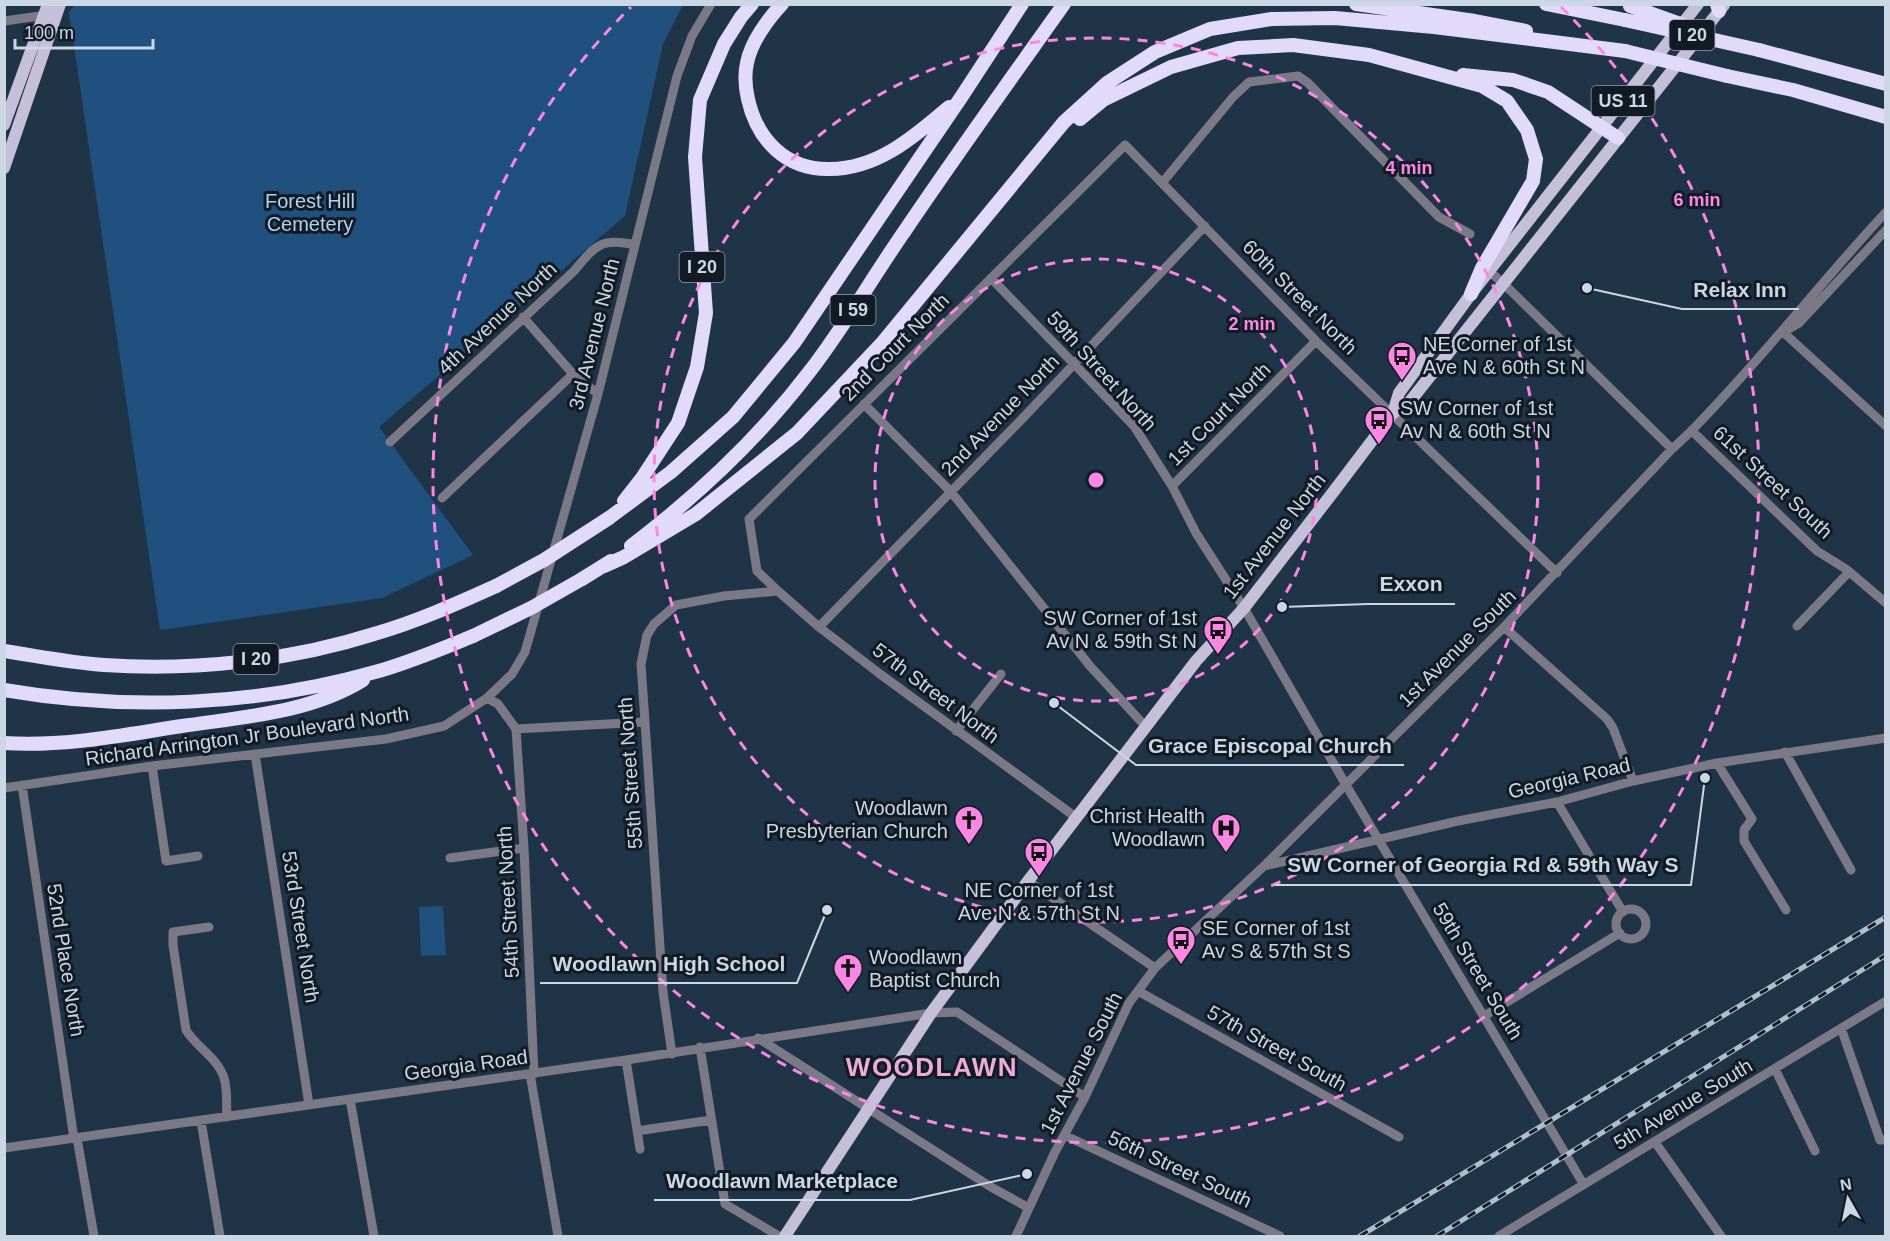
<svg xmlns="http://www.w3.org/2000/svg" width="1890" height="1241" viewBox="0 0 1890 1241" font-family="Arial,sans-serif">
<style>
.green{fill:#1f507e}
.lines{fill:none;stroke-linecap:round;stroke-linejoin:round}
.minor{stroke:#7b7986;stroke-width:9}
.major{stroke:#c5bfda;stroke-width:12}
.highway{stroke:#e1dafb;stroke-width:14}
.rail-casing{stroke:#b1becd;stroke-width:5}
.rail{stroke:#121b24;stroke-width:3;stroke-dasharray:9;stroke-linecap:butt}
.highway-bridge{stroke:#e1dafb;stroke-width:14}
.ring{fill:none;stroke:#fb87e5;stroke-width:3;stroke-dasharray:10 8}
.labels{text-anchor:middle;stroke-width:6;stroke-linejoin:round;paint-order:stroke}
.shield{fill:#121b24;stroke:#949fab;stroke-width:1.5}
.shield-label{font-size:18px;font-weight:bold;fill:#cbd7e5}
.park-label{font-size:20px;fill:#b0d1f3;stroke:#121b24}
.street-label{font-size:20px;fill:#cbd7e5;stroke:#121b24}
.poi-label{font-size:20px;fill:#cbd7e5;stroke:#121b24;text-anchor:start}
.district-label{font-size:26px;font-weight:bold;letter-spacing:1.5px;fill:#ecabdd;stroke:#121b24}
.centre{fill:#fb87e5;stroke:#121b24;stroke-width:3}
.ring-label{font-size:18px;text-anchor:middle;font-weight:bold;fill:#fb87e5;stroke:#121b24;stroke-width:6;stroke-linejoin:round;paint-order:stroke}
.leader{fill:none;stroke:#cbd7e5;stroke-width:2}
.callout-dot{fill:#cbd7e5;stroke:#121b24;stroke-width:2}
.callout-label{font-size:21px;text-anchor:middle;font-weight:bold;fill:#cbd7e5;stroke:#121b24;stroke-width:6;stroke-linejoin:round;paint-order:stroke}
</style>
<rect width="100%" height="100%" fill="#203448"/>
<path class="green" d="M 76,4 L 683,5 L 663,44 L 625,216 L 379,427 L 473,555 L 382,598 L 160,630 L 69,12 Z
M 443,906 L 446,955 L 421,956 L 419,907 Z"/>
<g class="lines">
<path class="minor" d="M 4,21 L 47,15
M 1162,183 L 1233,97 L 1249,82 L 1298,76 L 1308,83 L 1439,217 L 1470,234
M 1490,272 L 1504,284 L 1672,449
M 991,278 L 1134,426 L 1172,486 L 1196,533 L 1244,608 L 1346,785 L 1584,1185
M 523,317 L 573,374 L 598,394
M 1787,330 L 1799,323 L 1886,230
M 1783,332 L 1886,426
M 864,404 L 952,493 L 1090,666 L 1146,727
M 1692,431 L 1817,551 L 1846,569 L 1886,603
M 390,442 L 574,271 C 595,246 601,237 635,245
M 1172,486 L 1316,341
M 442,498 L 573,374
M 1797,626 L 1849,572
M 819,627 L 1021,420 L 1205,226
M 1504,627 L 1607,719 L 1613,728 L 1633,781
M 487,698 L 498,704 L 516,729 L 645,722
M 516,729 L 524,848 L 534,1074
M 956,731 L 1001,674
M 1785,752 L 1851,870
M 255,754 L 309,1105
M 1717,763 L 1752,819 L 1744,830 L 1744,841 L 1786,910
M 152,766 L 166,861 L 198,856
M 22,785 L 74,1139
M 4,788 L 152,766 L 386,739 L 444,726 L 487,698 L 512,674 L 525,652 L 598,394 L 677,76 L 692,36 L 711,4
M 1557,802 L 1623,912
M 1077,818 L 880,674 L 819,627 L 778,591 L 757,571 L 749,519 L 1125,145 L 1316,341 L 1557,573
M 450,858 L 524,848
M 1264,866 L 1458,821 L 1557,802 L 1633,781 L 1717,763 L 1886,738
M 1028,881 L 1155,968
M1616 924a15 15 0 1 1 30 0a15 15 0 1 1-30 0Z
M 209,927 L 173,932 L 173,945 L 186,1030 C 196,1047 218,1058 224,1078 C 228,1090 226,1105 227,1117
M 1138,991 L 1399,1137
M 1484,1016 L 1620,933
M 1841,1028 L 1880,1140 L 1886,1140
M 758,1038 L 991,1187 L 1029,1208
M 700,1047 L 725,1204 L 779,1236
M 672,1054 L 663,992 L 645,722 L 641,664 L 647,635 L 654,624 L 676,605 L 724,596 L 778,591
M 626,1060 L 640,1149
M 1775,1069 L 1815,1151
M 530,1074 L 558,1236
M 350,1099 L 374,1236
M 201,1121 L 220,1236
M 637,1131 L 711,1120
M 1064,1135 L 1280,1236
M 77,1138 L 94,1236
M 1655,1142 L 1721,1236
M 4,1148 L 626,1060 L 931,1013 L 957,1012 L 1085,1097
M 1016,1236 L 1055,1152 L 1085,1097 L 1129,1003 L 1155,968 L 1264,866 L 1504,627 L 1672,449 C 1695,429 1715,406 1736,383 C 1787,327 1834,268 1886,212
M 1499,1236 L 1886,1001"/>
<path class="major" d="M 4,125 L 48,4
M 4,168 L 60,4
M 1393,413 L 1408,404 L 1724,5
M 785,1236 L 931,1013 L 1028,881 L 1196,661 L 1244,608 L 1334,491 L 1393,413 L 1399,393 L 1471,294 L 1698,4"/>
<path class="highway" d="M 782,4 C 768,19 751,42 747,63 C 744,76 745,86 748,99 C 757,140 786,170 830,169 C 878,169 915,136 949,107
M 1356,4 L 1475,21 L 1526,31
M 1546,4 L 1625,20
M 1717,4 L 1719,11
M 1759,50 L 1886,84
M 1463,75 L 1513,80 L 1548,92 L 1618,138
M 1727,76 L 1793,90 L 1886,117
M 1080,119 L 1103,100 L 1171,67 L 1238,48 L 1293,45 L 1369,55 L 1482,86 L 1507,101 L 1527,130 L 1536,159 L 1533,181 L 1482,268 L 1471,294
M 624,501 L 642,478 L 678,423 L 697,367 L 706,313 L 695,157 L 700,100 L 724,44 L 741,17 L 752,4
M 609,518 L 671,472 L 733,417 L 794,343 L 962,96 L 1022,4
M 631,546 C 697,496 759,438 810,371 C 844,327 872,278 904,232 C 956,155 1010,80 1064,4
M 604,566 L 624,557 L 696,514 L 797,433 L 883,342 L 1064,122 L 1107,83 L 1155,52 L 1210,29 L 1272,19 L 1335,18 L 1434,27 L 1625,51
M 582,579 L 611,561
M 4,651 C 37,656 71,663 104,665 C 192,671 289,661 374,634 C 416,622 456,604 496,586
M 4,690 C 127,711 255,706 375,672 C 408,663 441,649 473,636
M 4,743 C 65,747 123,735 182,726 C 242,717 310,713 363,680"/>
<g class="rail-casing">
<path id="rail" d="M 1360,1236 L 1886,917
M 1437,1236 L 1886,955"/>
</g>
<use href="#rail" class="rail"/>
<path class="highway-bridge" d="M 1630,6 L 1689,27
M 1625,20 L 1759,50
M 1625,51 L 1727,76
M 496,586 L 544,560 L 609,518
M 473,636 L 531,608 L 582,579"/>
</g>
<g class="ring">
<circle cx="1096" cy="480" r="221"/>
<circle cx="1096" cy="480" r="442"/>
<path d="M1561 7A663 663 0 1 1 631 7"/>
</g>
<defs>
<g id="bus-pin" transform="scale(1.5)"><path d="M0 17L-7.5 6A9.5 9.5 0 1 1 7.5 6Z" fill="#fb87e5" stroke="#121b24"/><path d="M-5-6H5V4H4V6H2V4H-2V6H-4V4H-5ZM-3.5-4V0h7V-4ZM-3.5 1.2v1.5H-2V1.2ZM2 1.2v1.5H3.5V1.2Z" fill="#111"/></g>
<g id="church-pin" transform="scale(1.5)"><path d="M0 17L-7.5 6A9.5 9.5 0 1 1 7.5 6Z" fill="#fb87e5" stroke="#121b24"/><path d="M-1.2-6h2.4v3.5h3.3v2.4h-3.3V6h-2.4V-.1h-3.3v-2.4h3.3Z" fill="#111"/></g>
<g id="hospital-pin" transform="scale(1.5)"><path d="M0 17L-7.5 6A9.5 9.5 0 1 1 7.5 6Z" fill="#fb87e5" stroke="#121b24"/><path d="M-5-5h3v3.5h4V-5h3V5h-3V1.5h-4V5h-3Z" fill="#111"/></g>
</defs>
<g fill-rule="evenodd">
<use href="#bus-pin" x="1402" y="356"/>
<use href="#bus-pin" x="1379" y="420"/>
<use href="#bus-pin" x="1218" y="630"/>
<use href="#church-pin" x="969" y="820"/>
<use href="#hospital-pin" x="1226" y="828"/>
<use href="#bus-pin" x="1039" y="852"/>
<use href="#bus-pin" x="1181" y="940"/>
<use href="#church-pin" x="848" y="968"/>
</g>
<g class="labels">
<g class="shield">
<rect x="1669.5" y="20" width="45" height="30" rx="4.5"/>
<rect x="1591.5" y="86" width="63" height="30" rx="4.5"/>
<rect x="679.5" y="252" width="45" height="30" rx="4.5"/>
<rect x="830.5" y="295" width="45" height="30" rx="4.5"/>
<rect x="233.5" y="644" width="45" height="30" rx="4.5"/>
</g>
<g class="shield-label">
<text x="1692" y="41">I 20</text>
<text x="1623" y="107">US 11</text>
<text x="702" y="273">I 20</text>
<text x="853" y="316">I 59</text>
<text x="256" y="665">I 20</text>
</g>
<g class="park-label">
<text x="310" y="208">Forest Hill<tspan x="310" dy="23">Cemetery</tspan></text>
</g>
<g class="street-label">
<text transform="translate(1300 297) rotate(45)" y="7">60th Street North</text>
<text transform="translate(497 318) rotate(-43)" y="7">4th Avenue North</text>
<text transform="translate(594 334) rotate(-76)" y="7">3rd Avenue North</text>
<text transform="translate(895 347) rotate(-45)" y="7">2nd Court North</text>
<text transform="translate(1102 371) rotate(48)" y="7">59th Street North</text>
<text transform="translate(1219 414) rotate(-45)" y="7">1st Court North</text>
<text transform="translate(1000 415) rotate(-46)" y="7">2nd Avenue North</text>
<text transform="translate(1773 482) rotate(43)" y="7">61st Street South</text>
<text transform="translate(1274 536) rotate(-52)" y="7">1st Avenue North</text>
<text transform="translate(1457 648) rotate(-45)" y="7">1st Avenue South</text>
<text transform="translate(936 693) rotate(37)" y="7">57th Street North</text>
<text transform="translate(247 736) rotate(-8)" y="7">Richard Arrington Jr Boulevard North</text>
<text transform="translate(630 773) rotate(-94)" y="7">55th Street North</text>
<text transform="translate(1569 778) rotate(-13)" y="7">Georgia Road</text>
<text transform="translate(508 902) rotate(-93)" y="7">54th Street North</text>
<text transform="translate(301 927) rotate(81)" y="7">53rd Street North</text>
<text transform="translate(66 960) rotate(81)" y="7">52nd Place North</text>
<text transform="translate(1478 971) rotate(59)" y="7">59th Street South</text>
<text transform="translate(1277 1048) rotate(29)" y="7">57th Street South</text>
<text transform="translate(1081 1063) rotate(-63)" y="7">1st Avenue South</text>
<text transform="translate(466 1065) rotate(-8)" y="7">Georgia Road</text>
<text transform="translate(1683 1104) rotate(-31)" y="7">5th Avenue South</text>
<text transform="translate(1180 1169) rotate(25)" y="7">56th Street South</text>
</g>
<g class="poi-label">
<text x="1423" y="351">NE Corner of 1st<tspan x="1423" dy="23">Ave N &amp; 60th St N</tspan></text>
<text x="1400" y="415">SW Corner of 1st<tspan x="1400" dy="23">Av N &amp; 60th St N</tspan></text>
<text x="1197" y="625" text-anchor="end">SW Corner of 1st<tspan x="1197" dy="23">Av N &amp; 59th St N</tspan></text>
<text x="948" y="815" text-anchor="end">Woodlawn<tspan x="948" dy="23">Presbyterian Church</tspan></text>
<text x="1205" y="823" text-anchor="end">Christ Health<tspan x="1205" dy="23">Woodlawn</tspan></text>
<text x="1039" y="897" text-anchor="middle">NE Corner of 1st<tspan x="1039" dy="23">Ave N &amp; 57th St N</tspan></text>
<text x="1202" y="935">SE Corner of 1st<tspan x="1202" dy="23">Av S &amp; 57th St S</tspan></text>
<text x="869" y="964">Woodlawn<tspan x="869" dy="23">Baptist Church</tspan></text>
</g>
<g class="district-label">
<text x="932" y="1076">WOODLAWN</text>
</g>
</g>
<circle cx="1096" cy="480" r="9" class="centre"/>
<g class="ring-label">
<text x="1409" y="174">4 min</text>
<text x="1697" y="206">6 min</text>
<text x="1252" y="330">2 min</text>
</g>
<path class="leader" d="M1587 288L1682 309H1799M1282 607L1368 604H1455M1054 703L1136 765H1404M1705 778L1691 885H1275M827 910L797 983H540M1027 1174L910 1200H654"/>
<g class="callout-dot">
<circle cx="1587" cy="288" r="6"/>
<circle cx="1282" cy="607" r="6"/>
<circle cx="1054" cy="703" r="6"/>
<circle cx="1705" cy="778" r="6"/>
<circle cx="827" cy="910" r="6"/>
<circle cx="1027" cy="1174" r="6"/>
</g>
<g class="callout-label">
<text x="1740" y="297">Relax Inn</text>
<text x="1411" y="591">Exxon</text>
<text x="1270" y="753">Grace Episcopal Church</text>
<text x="1483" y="872">SW Corner of Georgia Rd &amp; 59th Way S</text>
<text x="669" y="971">Woodlawn High School</text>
<text x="782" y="1188">Woodlawn Marketplace</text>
</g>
<rect width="1890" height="1241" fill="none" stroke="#cbd7e5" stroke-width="12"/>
<g transform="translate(1848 1199) rotate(351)" stroke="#121b24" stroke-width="4.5" paint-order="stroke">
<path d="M0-4.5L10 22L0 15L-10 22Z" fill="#cbd7e5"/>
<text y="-9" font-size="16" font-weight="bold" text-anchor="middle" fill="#cbd7e5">N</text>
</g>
<path d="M15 39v9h138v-9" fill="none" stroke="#cbd7e5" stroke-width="3"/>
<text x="24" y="39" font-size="18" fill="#cbd7e5" stroke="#121b24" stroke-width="4.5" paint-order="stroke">100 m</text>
</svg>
